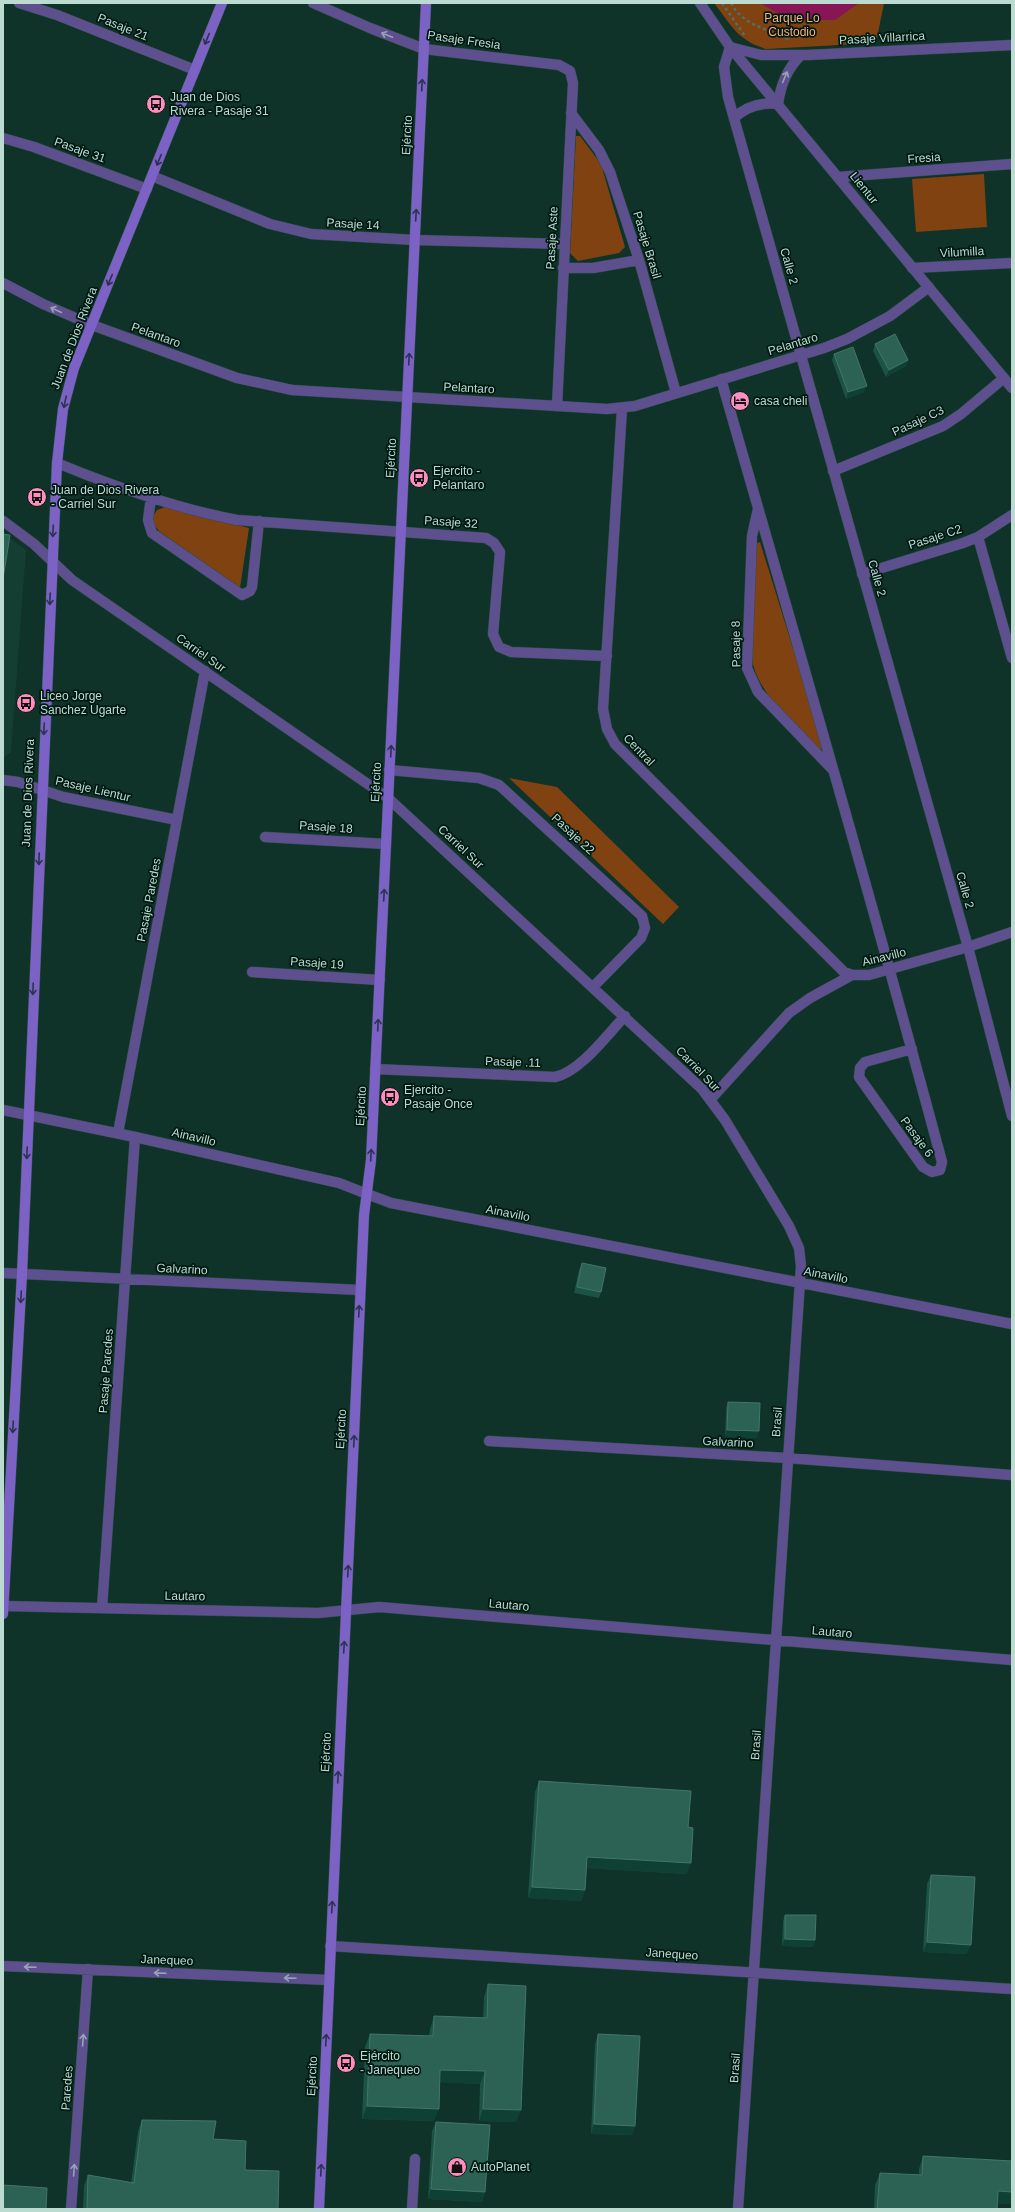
<svg xmlns="http://www.w3.org/2000/svg" width="1015" height="2212" viewBox="0 0 1015 2212" font-family="Arial,sans-serif">
<style>
.built{fill:#153e33}
.green{fill:#804211}
.water{fill:#881555}
.lines{fill:none;stroke-linecap:round;stroke-linejoin:round}
.minor-casing{stroke:#2e5047;stroke-width:11}
.tertiary-casing{stroke:#2e5047;stroke-width:11}
.secondary-casing{stroke:#2e5047;stroke-width:11}
.path{stroke:#4f7167;stroke-width:2.5;stroke-dasharray:3 3;stroke-linecap:butt}
.minor{stroke:#5e508e;stroke-width:10}
.tertiary{stroke:#5e508e;stroke-width:10}
.secondary{stroke:#7c62c5;stroke-width:10}
.wall{fill:#1b5345}
.shaded-wall{fill:#0f4034}
.building{fill:#2c6254;stroke:#437568}
.oneway{stroke:#96a3b6}
.oneway2{stroke:#2b3351}
.labels{text-anchor:middle;stroke-width:3.5;stroke-linejoin:round;paint-order:stroke}
.park-label{font-size:12px;fill:#fdae7d;stroke:#001912}
.street-label{font-size:12px;fill:#bbdbd0;stroke:#001912}
.poi-label{font-size:12px;fill:#bbdbd0;stroke:#001912;text-anchor:start}
</style>
<rect width="100%" height="100%" fill="#0f3229"/>
<path class="built" d="M 3,533 L 26,550 L 11,752 L 3,758 Z"/>
<path class="green" d="M 714,3 L 884,3 L 876,43 L 766,49 C 737,40 732,26 714,3 Z
M 576,136 L 580,136 L 601,164 L 625,247 L 619,253 L 578,261 L 570,253 Z
M 984,174 L 987,227 L 916,232 L 912,179 Z
M 165,507 L 249,528 L 240,588 L 160,532 L 154,525 L 152,518 L 157,510 Z
M 760,542 L 824,748 L 820,750 C 794,722 756,695 751,654 L 757,543 Z
M 509,778 L 557,787 L 679,907 L 663,924 Z"/>
<path class="water" d="M 760,3 L 859,3 L 835,20 L 789,20 Z"/>
<g class="lines">
<g class="minor-casing">
<path id="minor" d="M 19,3 L 57,15 L 195,70
M 313,3 L 370,28 L 424,49 L 559,65 L 570,71 L 573,83 L 557,406
M 730,47 L 761,55 L 808,55 L 1012,45
M 778,104 C 781,84 787,69 801,55
M 571,113 L 599,150 L 610,172 L 639,260 L 676,393
M 3,138 L 34,147 L 147,189
M 152,176 L 270,224 L 311,234 L 415,240 L 564,244
M 838,177 L 1012,164
M 563,268 L 593,268 L 639,260
M 912,268 L 1012,263
M 721,379 C 796,640 872,900 942,1162 L 940,1170 L 932,1172 L 923,1167 L 859,1077 L 860,1068 L 865,1062 L 912,1049
M 622,409 L 603,709 L 607,729 L 615,744 L 844,972 L 852,975 L 869,975 L 968,947 L 1012,932
M 57,463 C 115,487 175,508 237,520 L 486,538 L 494,543 L 500,552 L 493,634 L 499,647 L 511,652 L 607,656
M 833,471 L 943,426 L 961,414 L 1004,378
M 151,498 L 148,520 L 152,533 L 242,595 L 250,591 L 252,587 L 259,521
M 758,509 L 752,536 L 747,668 L 758,692 L 833,770
M 3,521 L 34,544 L 72,580 L 388,798 L 702,1089 L 725,1120 L 789,1226 L 799,1248 L 801,1266 L 738,2209
M 978,537 L 1012,658
M 862,574 L 963,543 L 978,537 L 1012,515
M 389,770 L 479,778 L 499,785 L 642,916 L 645,928 L 641,938 L 593,987
M 3,780 L 18,782 L 63,797 L 177,820
M 265,837 L 386,844
M 252,972 L 380,980
M 375,1069 L 555,1077 C 580,1072 607,1035 625,1016
M 710,1100 L 789,1013 L 810,998 L 852,975
M 118,1133 L 205,671
M 367,1194 L 391,1203 L 1012,1324
M 3,1273 L 360,1290
M 489,1441 L 787,1458 L 1012,1475
M 3,1606 L 318,1613 L 379,1607 L 1012,1660
M 102,1608 L 135,1137
M 330,1946 L 1012,1989
M 3,1966 L 329,1980
M 71,2209 L 88,1969
M 412,2209 L 415,2159"/>
</g>
<g class="tertiary-casing">
<path id="tertiary" d="M 700,3 L 730,47 L 1012,388
M 730,47 L 724,67 L 728,97 L 968,947 L 1012,1116
M 734,118 C 747,106 761,102 778,104
M 3,283 L 43,304 L 92,325 L 237,378 L 292,390 L 607,409 L 635,406 L 824,348 L 847,339 L 890,316 L 929,287
M 3,1110 L 135,1137 L 339,1183 L 367,1194"/>
</g>
<g class="secondary-casing">
<path id="secondary" d="M 3,1614 L 22,1274 L 57,463 L 63,409 L 74,368 L 222,3
M 319,2209 L 364,1215 L 371,1160 L 426,3"/>
</g>
<path class="path" d="M 722,3 L 745,36
M 731,3 C 743,26 769,29 790,40"/>
<use href="#minor" class="minor"/>
<use href="#tertiary" class="tertiary"/>
<use href="#secondary" class="secondary"/>
</g>
<path class="wall" d="M 875,344 L 908,360 L 906,366 L 886,377 L 873,351 Z
M 834,354 L 864,392 L 846,399 L 832,360 Z
M 582,1263 L 601,1292 L 599,1298 L 574,1293 L 579,1270 Z
M 728,1402 L 757,1438 L 725,1436 L 726,1408 Z
M 539,1781 L 688,1827 L 687,1874 L 587,1868 L 585,1890 L 581,1901 L 528,1898 L 535,1792 Z
M 931,1875 L 967,1954 L 923,1952 L 927,1884 Z
M 785,1915 L 815,1940 L 813,1947 L 782,1946 L 783,1921 Z
M 488,1984 L 516,2122 L 479,2121 L 480,2084 L 440,2082 L 434,2121 L 362,2119 L 365,2047 L 370,2034 L 429,2036 L 430,2029 L 434,2016 L 483,2018 L 484,1997 Z
M 598,2034 L 635,2126 L 632,2135 L 591,2134 L 595,2044 Z
M 142,2120 L 213,2139 L 245,2170 L 278,2209 L 83,2209 L 84,2186 L 88,2175 L 131,2183 L 138,2131 Z
M 436,2122 L 485,2192 L 482,2202 L 428,2199 L 432,2131 Z
M 923,2156 L 1012,2161 L 1012,2204 L 998,2204 L 997,2209 L 874,2209 L 875,2185 L 880,2173 L 919,2175 L 919,2169 Z"/>
<path class="shaded-wall" d="M 908,360 L 906,366 L 886,377 L 889,370 Z
M 867,386 L 864,392 L 846,399 L 848,392 Z
M 727,1430 L 759,1431 L 757,1438 L 725,1436 Z
M 587,1857 L 691,1863 L 687,1874 L 584,1868 Z
M 532,1887 L 585,1890 L 581,1901 L 528,1898 Z
M 785,1939 L 815,1940 L 813,1947 L 782,1946 Z
M 927,1942 L 971,1945 L 967,1954 L 923,1952 Z
M 440,2070 L 485,2071 L 480,2084 L 436,2082 Z
M 367,2106 L 439,2109 L 434,2121 L 362,2119 Z
M 483,2109 L 521,2110 L 516,2122 L 479,2121 Z
M 594,2124 L 635,2126 L 632,2135 L 591,2134 Z
M 431,2189 L 485,2192 L 482,2202 L 428,2199 Z
M 998,2191 L 1012,2192 L 1012,2204 L 994,2204 Z"/>
<path class="building" d="M 895,334 L 908,360 L 889,370 L 875,344 Z
M 853,347 L 867,386 L 848,392 L 834,354 Z
M 3,534 L 10,535 L 3,579 Z
M 582,1263 L 606,1268 L 601,1292 L 577,1287 Z
M 728,1402 L 760,1403 L 759,1431 L 727,1430 Z
M 539,1781 L 691,1791 L 688,1827 L 693,1828 L 691,1863 L 587,1857 L 585,1890 L 532,1887 Z
M 931,1875 L 975,1877 L 971,1945 L 927,1942 Z
M 785,1915 L 816,1915 L 815,1940 L 785,1939 Z
M 488,1984 L 526,1986 L 521,2110 L 483,2109 L 485,2071 L 440,2070 L 439,2109 L 367,2106 L 370,2034 L 433,2036 L 434,2016 L 487,2018 Z
M 598,2034 L 640,2036 L 635,2126 L 594,2124 Z
M 142,2120 L 216,2121 L 213,2139 L 246,2141 L 245,2170 L 279,2171 L 278,2209 L 87,2209 L 88,2175 L 134,2183 Z
M 436,2122 L 490,2125 L 485,2192 L 431,2189 Z
M 923,2156 L 1012,2161 L 1012,2192 L 998,2191 L 997,2209 L 877,2209 L 880,2173 L 922,2175 Z
M 3,2185 L 47,2188 L 46,2209 L 3,2209 Z"/>
<defs><path id="oneway-shaft" d="M-6 0H5M1.5-3L5.5 0L1.5 3" fill="none" stroke-width="1.6" stroke-linecap="round" stroke-linejoin="round"/></defs>
<g class="oneway">
<use href="#oneway-shaft" transform="translate(387 35) rotate(-159)"/>
<use href="#oneway-shaft" transform="translate(785 77) rotate(-67)"/>
<use href="#oneway-shaft" transform="translate(56 310) rotate(-155)"/>
<use href="#oneway-shaft" transform="translate(30 1967) rotate(-178)"/>
<use href="#oneway-shaft" transform="translate(160 1973) rotate(-178)"/>
<use href="#oneway-shaft" transform="translate(290 1978) rotate(-178)"/>
<use href="#oneway-shaft" transform="translate(83 2040) rotate(-86)"/>
<use href="#oneway-shaft" transform="translate(74 2170) rotate(-86)"/>
</g>
<g class="oneway2">
<use href="#oneway-shaft" transform="translate(207 39) rotate(112)"/>
<use href="#oneway-shaft" transform="translate(422 85) rotate(-87)"/>
<use href="#oneway-shaft" transform="translate(159 160) rotate(112)"/>
<use href="#oneway-shaft" transform="translate(416 215) rotate(-87)"/>
<use href="#oneway-shaft" transform="translate(110 280) rotate(112)"/>
<use href="#oneway-shaft" transform="translate(409 359) rotate(-87)"/>
<use href="#oneway-shaft" transform="translate(65 402) rotate(102)"/>
<use href="#oneway-shaft" transform="translate(53 531) rotate(93)"/>
<use href="#oneway-shaft" transform="translate(50 599) rotate(92)"/>
<use href="#oneway-shaft" transform="translate(44 729) rotate(93)"/>
<use href="#oneway-shaft" transform="translate(391 751) rotate(-87)"/>
<use href="#oneway-shaft" transform="translate(39 859) rotate(92)"/>
<use href="#oneway-shaft" transform="translate(384 895) rotate(-87)"/>
<use href="#oneway-shaft" transform="translate(33 989) rotate(92)"/>
<use href="#oneway-shaft" transform="translate(378 1025) rotate(-87)"/>
<use href="#oneway-shaft" transform="translate(27 1153) rotate(92)"/>
<use href="#oneway-shaft" transform="translate(371 1155) rotate(-87)"/>
<use href="#oneway-shaft" transform="translate(21 1297) rotate(93)"/>
<use href="#oneway-shaft" transform="translate(359 1311) rotate(-87)"/>
<use href="#oneway-shaft" transform="translate(13 1427) rotate(93)"/>
<use href="#oneway-shaft" transform="translate(354 1441) rotate(-87)"/>
<use href="#oneway-shaft" transform="translate(348 1571) rotate(-87)"/>
<use href="#oneway-shaft" transform="translate(344 1647) rotate(-87)"/>
<use href="#oneway-shaft" transform="translate(338 1777) rotate(-87)"/>
<use href="#oneway-shaft" transform="translate(332 1907) rotate(-87)"/>
<use href="#oneway-shaft" transform="translate(326 2040) rotate(-87)"/>
<use href="#oneway-shaft" transform="translate(321 2170) rotate(-87)"/>
</g>
<defs>
<g id="bus-disc" transform="scale(1)"><circle r="9.5" fill="#fd8ec0" stroke="#001912"/><path d="M-5-6H5V4H4V6H2V4H-2V6H-4V4H-5ZM-3.5-4V0h7V-4ZM-3.5 1.2v1.5H-2V1.2ZM2 1.2v1.5H3.5V1.2Z" fill="#111"/></g>
<g id="hotel-disc" transform="scale(1)"><circle r="9.5" fill="#fd8ec0" stroke="#001912"/><path d="M-6-4.5h1.5V1H6V5H4.5V3h-9V5H-6ZM-4 0a1.8 1.8 0 1 1 3.6 0ZM.5 0V-2.5h3Q6-2.5 6 0Z" fill="#111"/></g>
<g id="shop-disc" transform="scale(1)"><circle r="9.5" fill="#fd8ec0" stroke="#001912"/><path d="M-5-2.5h2.3a2.7 3.5 0 0 1 5.4 0H5L5.5 6h-11ZM-1.5-2.5h3a1.5 2.3 0 0 0-3 0Z" fill="#111"/></g>
</defs>
<g fill-rule="evenodd">
<use href="#bus-disc" x="156" y="104"/>
<use href="#hotel-disc" x="740" y="401"/>
<use href="#bus-disc" x="419" y="478"/>
<use href="#bus-disc" x="37" y="497"/>
<use href="#bus-disc" x="26" y="703"/>
<use href="#bus-disc" x="390" y="1097"/>
<use href="#bus-disc" x="346" y="2063"/>
<use href="#shop-disc" x="457" y="2167"/>
</g>
<g class="labels">
<g class="park-label">
<text x="792" y="22">Parque Lo<tspan x="792" dy="14">Custodio</tspan></text>
</g>
<g class="street-label">
<text transform="translate(123 27) rotate(22)" y="4">Pasaje 21</text>
<text transform="translate(882 38) rotate(-3)" y="4">Pasaje Villarrica</text>
<text transform="translate(464 40) rotate(8)" y="4">Pasaje Fresia</text>
<text transform="translate(407 135) rotate(-87)" y="4">Ejército</text>
<text transform="translate(80 150) rotate(20)" y="4">Pasaje 31</text>
<text transform="translate(924 158) rotate(-4)" y="4">Fresia</text>
<text transform="translate(864 188) rotate(51)" y="4">Lientur</text>
<text transform="translate(353 224) rotate(3)" y="4">Pasaje 14</text>
<text transform="translate(552 238) rotate(-87)" y="4">Pasaje Aste</text>
<text transform="translate(647 245) rotate(73)" y="4">Pasaje Brasil</text>
<text transform="translate(962 252) rotate(-3)" y="4">Vilumilla</text>
<text transform="translate(789 266) rotate(74)" y="4">Calle 2</text>
<text transform="translate(156 335) rotate(20)" y="4">Pelantaro</text>
<text transform="translate(74 338) rotate(-69)" y="4">Juan de Dios Rivera</text>
<text transform="translate(793 344) rotate(-17)" y="4">Pelantaro</text>
<text transform="translate(469 388) rotate(3)" y="4">Pelantaro</text>
<text transform="translate(918 421) rotate(-25)" y="4">Pasaje C3</text>
<text transform="translate(391 458) rotate(-87)" y="4">Ejército</text>
<text transform="translate(451 522) rotate(4)" y="4">Pasaje 32</text>
<text transform="translate(935 537) rotate(-18)" y="4">Pasaje C2</text>
<text transform="translate(877 578) rotate(74)" y="4">Calle 2</text>
<text transform="translate(736 644) rotate(-91)" y="4">Pasaje 8</text>
<text transform="translate(201 653) rotate(35)" y="4">Carriel Sur</text>
<text transform="translate(639 750) rotate(46)" y="4">Central</text>
<text transform="translate(376 782) rotate(-87)" y="4">Ejército</text>
<text transform="translate(93 789) rotate(13)" y="4">Pasaje Lientur</text>
<text transform="translate(28 793) rotate(-88)" y="4">Juan de Dios Rivera</text>
<text transform="translate(326 827) rotate(4)" y="4">Pasaje 18</text>
<text transform="translate(573 834) rotate(43)" y="4">Pasaje 22</text>
<text transform="translate(461 847) rotate(43)" y="4">Carriel Sur</text>
<text transform="translate(965 890) rotate(74)" y="4">Calle 2</text>
<text transform="translate(149 900) rotate(-79)" y="4">Pasaje Paredes</text>
<text transform="translate(884 957) rotate(-14)" y="4">Ainavillo</text>
<text transform="translate(317 963) rotate(4)" y="4">Pasaje 19</text>
<text transform="translate(513 1062) rotate(2)" y="4">Pasaje .11</text>
<text transform="translate(698 1069) rotate(46)" y="4">Carriel Sur</text>
<text transform="translate(361 1106) rotate(-87)" y="4">Ejército</text>
<text transform="translate(194 1137) rotate(13)" y="4">Ainavillo</text>
<text transform="translate(917 1137) rotate(54)" y="4">Pasaje 6</text>
<text transform="translate(508 1213) rotate(11)" y="4">Ainavillo</text>
<text transform="translate(182 1269) rotate(3)" y="4">Galvarino</text>
<text transform="translate(826 1275) rotate(11)" y="4">Ainavillo</text>
<text transform="translate(106 1371) rotate(-86)" y="4">Pasaje Paredes</text>
<text transform="translate(777 1422) rotate(-86)" y="4">Brasil</text>
<text transform="translate(341 1429) rotate(-87)" y="4">Ejército</text>
<text transform="translate(728 1442) rotate(3)" y="4">Galvarino</text>
<text transform="translate(185 1596) rotate(1)" y="4">Lautaro</text>
<text transform="translate(509 1605) rotate(5)" y="4">Lautaro</text>
<text transform="translate(832 1632) rotate(5)" y="4">Lautaro</text>
<text transform="translate(756 1745) rotate(-86)" y="4">Brasil</text>
<text transform="translate(326 1752) rotate(-87)" y="4">Ejército</text>
<text transform="translate(672 1954) rotate(4)" y="4">Janequeo</text>
<text transform="translate(167 1960) rotate(2)" y="4">Janequeo</text>
<text transform="translate(735 2068) rotate(-86)" y="4">Brasil</text>
<text transform="translate(312 2076) rotate(-87)" y="4">Ejército</text>
<text transform="translate(67 2088) rotate(-86)" y="4">Paredes</text>
</g>
<g class="poi-label">
<text x="170" y="101">Juan de Dios<tspan x="170" dy="14">Rivera - Pasaje 31</tspan></text>
<text x="754" y="405">casa cheli</text>
<text x="433" y="475">Ejercito -<tspan x="433" dy="14">Pelantaro</tspan></text>
<text x="51" y="494">Juan de Dios Rivera<tspan x="51" dy="14">- Carriel Sur</tspan></text>
<text x="40" y="700">Liceo Jorge<tspan x="40" dy="14">Sanchez Ugarte</tspan></text>
<text x="404" y="1094">Ejercito -<tspan x="404" dy="14">Pasaje Once</tspan></text>
<text x="360" y="2060">Ejército<tspan x="360" dy="14">- Janequeo</tspan></text>
<text x="471" y="2171">AutoPlanet</text>
</g>
</g>
<rect width="1015" height="2212" fill="none" stroke="#bbdbd0" stroke-width="8"/>
</svg>
